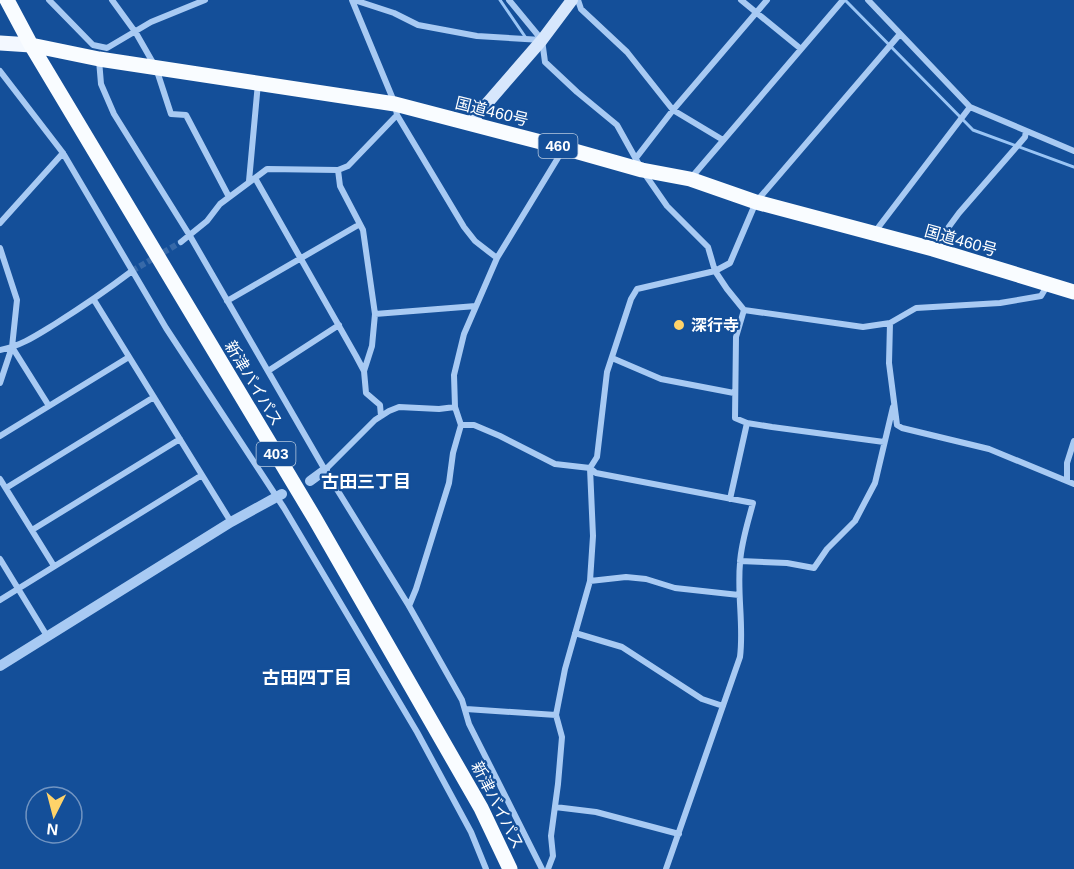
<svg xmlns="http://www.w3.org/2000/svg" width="1074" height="869" viewBox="0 0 1074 869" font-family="Arial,'Noto Sans JP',sans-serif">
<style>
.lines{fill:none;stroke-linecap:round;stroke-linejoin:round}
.stream{stroke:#9ac5f5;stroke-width:3}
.minor-tunnel{stroke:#3769a8;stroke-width:6;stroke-dasharray:6 3;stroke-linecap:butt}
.minor{stroke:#a8caf3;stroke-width:6}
.tertiary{stroke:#a8caf3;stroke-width:10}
.secondary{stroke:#d7e7fc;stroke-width:12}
.primary{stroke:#f3f8ff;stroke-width:15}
.trunk{stroke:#f9fcff;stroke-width:15}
.poi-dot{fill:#ffd369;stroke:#144f99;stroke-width:2}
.labels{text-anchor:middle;stroke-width:4.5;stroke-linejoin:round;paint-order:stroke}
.shield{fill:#144f99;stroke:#b8cae0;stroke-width:1.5}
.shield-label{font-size:15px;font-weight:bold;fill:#fff}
.street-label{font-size:16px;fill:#fff;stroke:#144f99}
.poi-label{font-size:16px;font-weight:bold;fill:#fff;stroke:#144f99;text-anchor:start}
.neighbourhood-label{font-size:18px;font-weight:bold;fill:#fff;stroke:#144f99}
</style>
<rect width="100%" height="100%" fill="#144f99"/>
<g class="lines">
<path class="stream" d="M 500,0 L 526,38
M 845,0 L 973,130 L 1074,167"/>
<path class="minor-tunnel" d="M 132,271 L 181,242"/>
<path class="minor" d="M 49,0 L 93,45 L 107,48 L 151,22 L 205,0
M 112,0 L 136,33 L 156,68 L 171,114 L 186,115 L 229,197
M 352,0 L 395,104 L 397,115 L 464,227 L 475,241 L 497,258
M 354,0 L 394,13 L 418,25 L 477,36 L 542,40
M 509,0 L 542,40 L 545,62 L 577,92 L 617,125 L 642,170 L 667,206 L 708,247 L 715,271 L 727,289 L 744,310 L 863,327 L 890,323 L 916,308 L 1000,303 L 1041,296 L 1047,286
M 578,0 L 581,9 L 627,52 L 673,110 L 723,140
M 741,0 L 801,49
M 868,0 L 970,107 L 1074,151
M 99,60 L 101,84 L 114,114 L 190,236 L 325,470 L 409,606 L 462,700 L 469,724 L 542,869
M 0,71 L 63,153 L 166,328 L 284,508 L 417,732 L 471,832 L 486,869
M 636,158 L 673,110 L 767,0
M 338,170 L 340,186 L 363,230 L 375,314 L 372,346 L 364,371
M 255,178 L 356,356 L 364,371 L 366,393 L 380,405 L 381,416
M 691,178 L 843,0
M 249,181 L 258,83
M 0,223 L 63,153
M 874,233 L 970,107
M 181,242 L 207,221 L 220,204 L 267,169 L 338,170 L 348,166 L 397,115
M 934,247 L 959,213 L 1025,137 L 1026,131
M 0,248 L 17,300 L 12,347 L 0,383
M 94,300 L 231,522
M 227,301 L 360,224
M 744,310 L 736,337 L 735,418 L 747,423 L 772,427 L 884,442
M 375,314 L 476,306
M 890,323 L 889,363 L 897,425 L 902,428 L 989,449 L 1074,484
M 12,347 L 49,406
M 0,350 C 21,346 37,335 55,324 C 82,307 107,290 132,271
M 612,358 L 661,379 L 734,393
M 268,371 L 339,325
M 461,425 L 474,425 L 500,436 L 555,464 L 590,468 L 596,473 L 753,503 C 748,522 741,543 740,563 C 737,595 744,626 740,657 L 666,869
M 0,436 L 129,357
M 325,470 L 375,420 L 389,411 L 399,407 L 439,409 L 455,407
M 0,479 L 54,566
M 1067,480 L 1067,463 L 1074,441
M 6,488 L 154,397
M 730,499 L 747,423
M 32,530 L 180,439
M 0,559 L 47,636
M 740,561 L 787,563 L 814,568 L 827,549 L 855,521 L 875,483 L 893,407
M 590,581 L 626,577 L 646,579 L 675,588 L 739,595
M 0,600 L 202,475
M 409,606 L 416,589 L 449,483 L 453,453 L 461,425 L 455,407 L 454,375 L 464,334 L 497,258 L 564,148
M 575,633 L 622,647 L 702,699 L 723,706
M 466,709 L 556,715
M 555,807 L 596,812 L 679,834
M 548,869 L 553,856 L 551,836 L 558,784 L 562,737 L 556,715 L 565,669 L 590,581 L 593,536 L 590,468 L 597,457 L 607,372 L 631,299 L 637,289 L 715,271 L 730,263 L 756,202 L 900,34"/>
<path class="tertiary" d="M 310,481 L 325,470
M 0,666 L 231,522 L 282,494"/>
<path class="secondary" d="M 470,123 L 542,40 L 572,0"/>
<path class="primary" d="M 0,43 L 31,45"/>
<path class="trunk" d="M 7,0 L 31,45 L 315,519 L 481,808 L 510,869
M 31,45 L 99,59 L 395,104 L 564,148 L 642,170 L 690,179 L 756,202 L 933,249 L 1074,292"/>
</g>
<circle class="poi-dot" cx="679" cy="325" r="6"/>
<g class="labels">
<g class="shield">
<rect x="538.5" y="134" width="39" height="24" rx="4.5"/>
<rect x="256.5" y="442" width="39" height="24" rx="4.5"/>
</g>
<g class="shield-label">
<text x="558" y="151">460</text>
<text x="276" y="459">403</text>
</g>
<g class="street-label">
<text transform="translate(492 111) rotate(14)" y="6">国道460号</text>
<text transform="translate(961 240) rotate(16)" y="6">国道460号</text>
<text transform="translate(254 383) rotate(59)" y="6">新津バイパス</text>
<text transform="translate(498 805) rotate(63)" y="6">新津バイパス</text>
</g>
<g class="poi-label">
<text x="691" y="331">深行寺</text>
</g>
<g class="neighbourhood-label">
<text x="366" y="488">古田三丁目</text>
<text x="307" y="684">古田四丁目</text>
</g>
</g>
<g transform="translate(54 815) rotate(186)"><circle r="28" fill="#144f99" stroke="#7295c2" stroke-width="1.5"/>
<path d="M0-4.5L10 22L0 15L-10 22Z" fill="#ffd369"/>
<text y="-9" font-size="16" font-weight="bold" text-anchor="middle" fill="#ffffff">N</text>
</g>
</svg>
